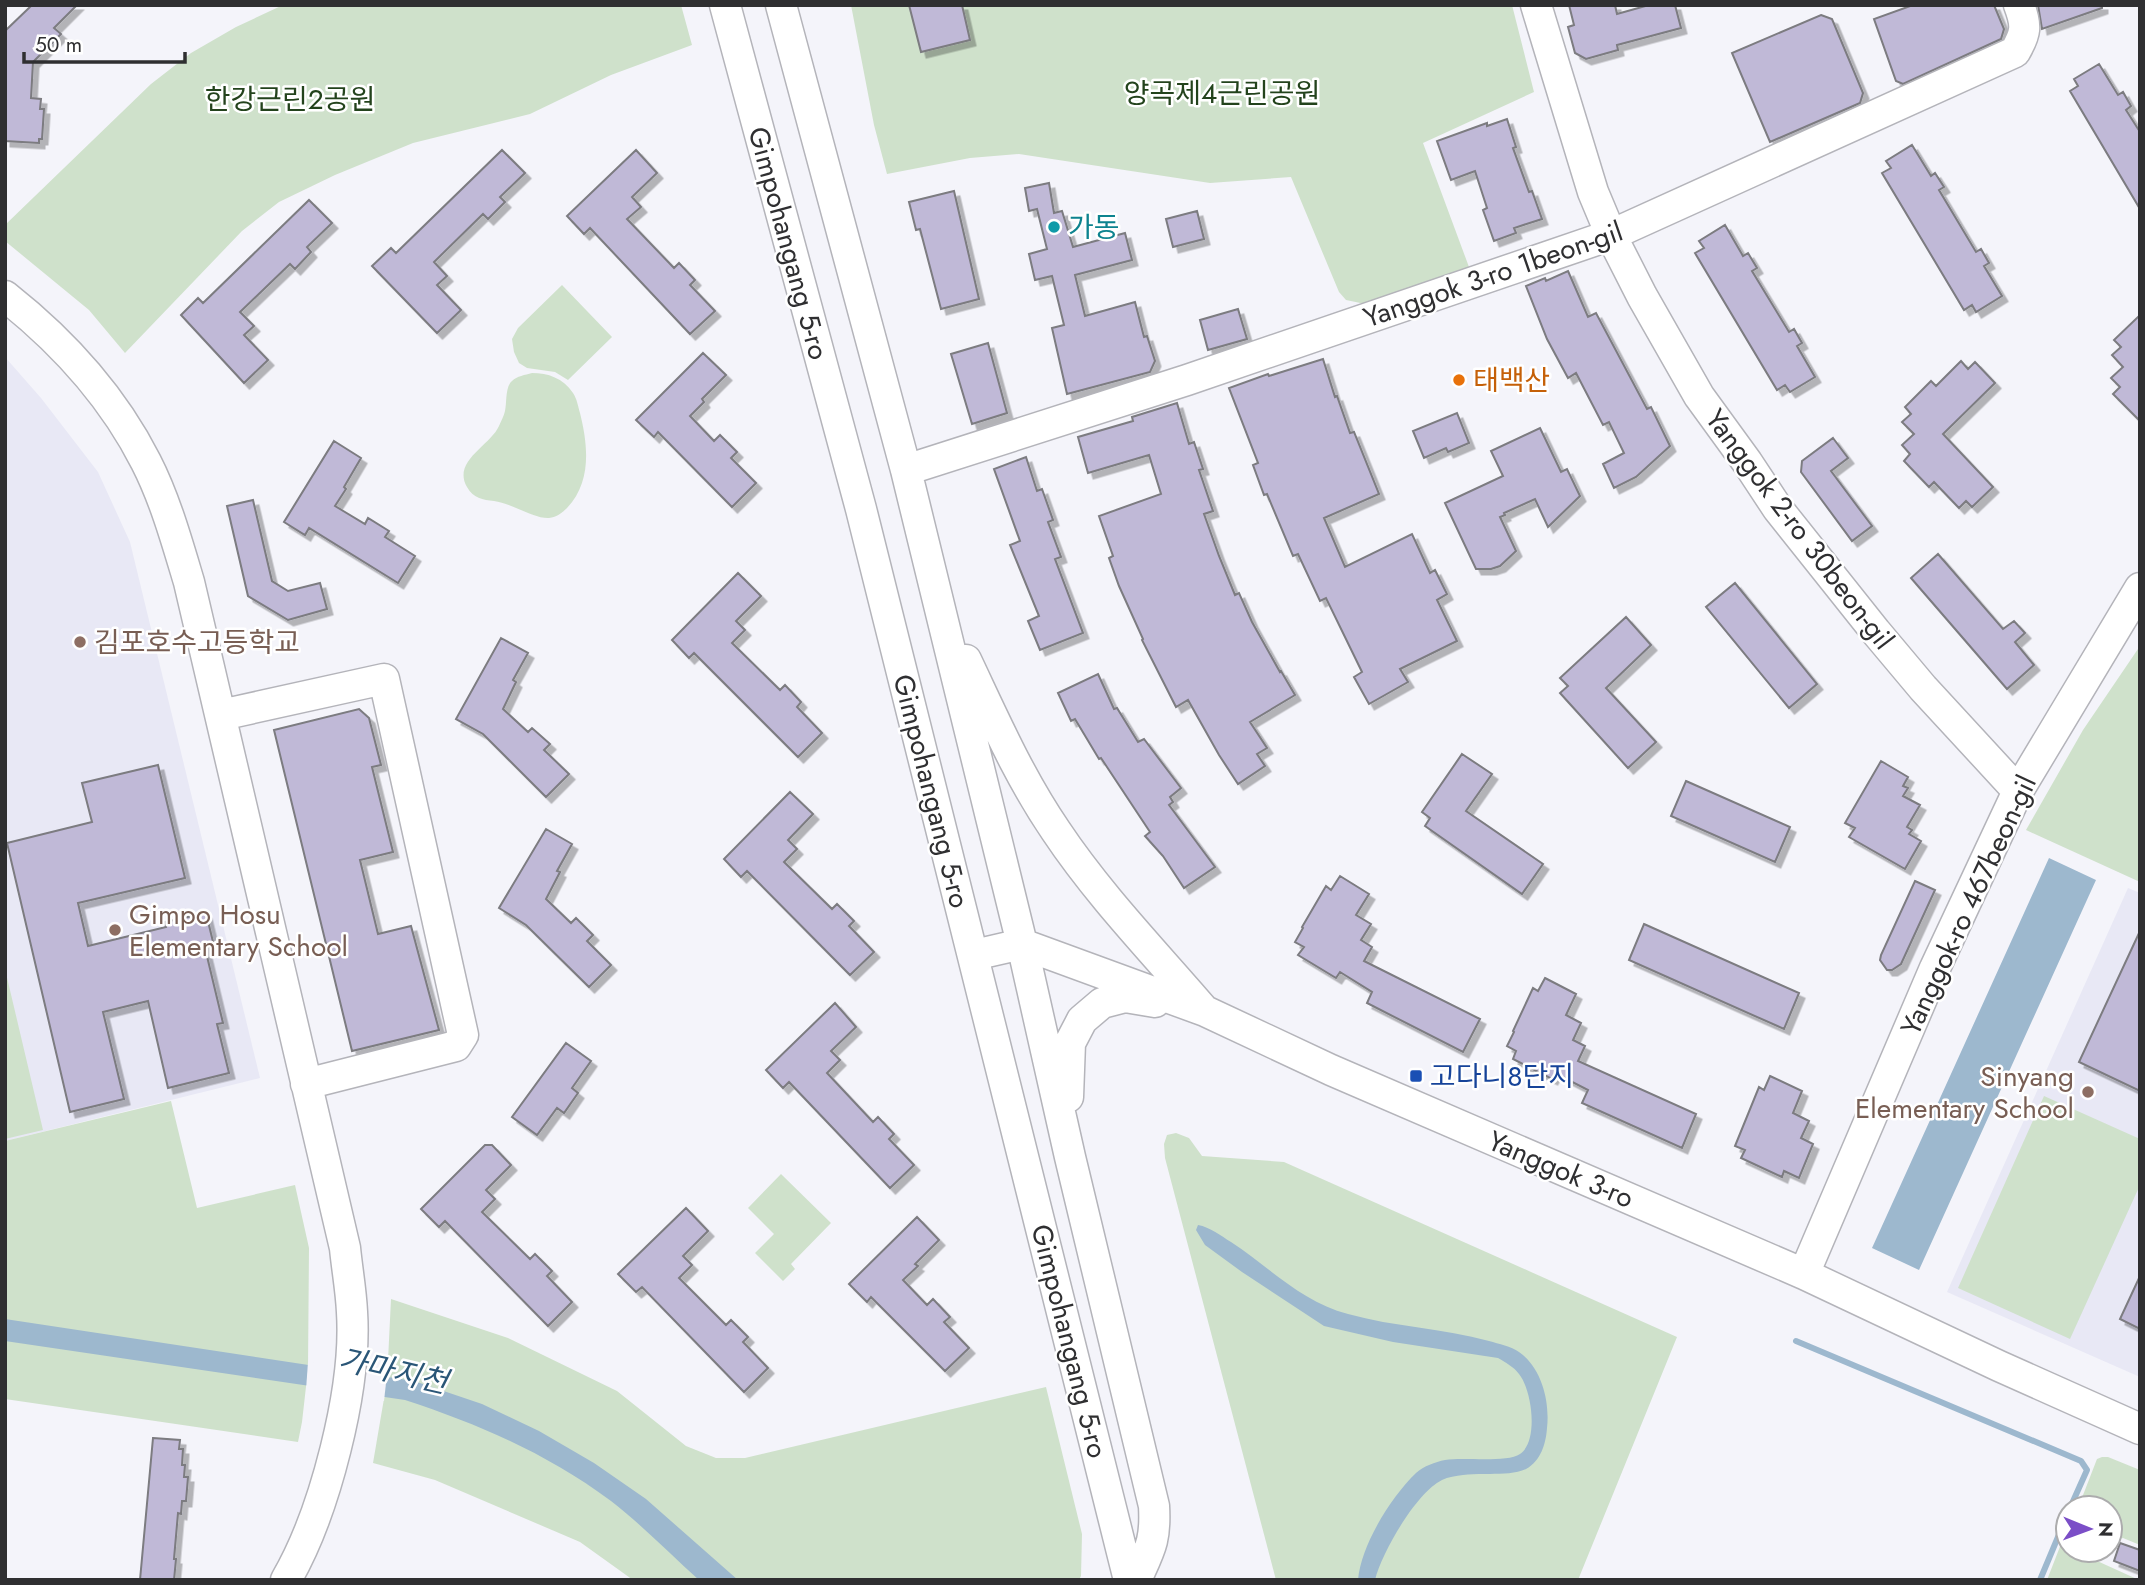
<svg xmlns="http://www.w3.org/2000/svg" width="2145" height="1585" viewBox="0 0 2145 1585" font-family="Jost,'Noto Sans KR',sans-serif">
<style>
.built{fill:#e8e8f5}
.green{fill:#cfe1cb}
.water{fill:#9db8ce}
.pier{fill:#f4f4fa}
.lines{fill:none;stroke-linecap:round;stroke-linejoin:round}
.stream{stroke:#9db8ce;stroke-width:6}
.building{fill:#c0b9d7;stroke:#7c7b80;stroke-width:2;filter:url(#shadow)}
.minor-casing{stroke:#b4b4ba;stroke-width:33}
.minor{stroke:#fff;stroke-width:30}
.culture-dot{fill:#0f9aa8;stroke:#fff;stroke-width:2.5}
.food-dot{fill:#e8710a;stroke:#fff;stroke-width:2.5}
.education-dot{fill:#8d6e63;stroke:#fff;stroke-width:2.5}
.transit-dot{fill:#1a4fb4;stroke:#fff;stroke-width:2.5}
.labels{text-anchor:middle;stroke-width:5;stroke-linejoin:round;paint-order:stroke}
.park-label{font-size:28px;fill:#23431c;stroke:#fff}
.culture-label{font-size:28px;fill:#0d838f;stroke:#fff;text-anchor:start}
.street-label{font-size:28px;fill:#2f2f31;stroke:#fff}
.food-label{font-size:28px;fill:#c56008;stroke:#fff;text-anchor:start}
.education-label{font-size:28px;fill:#785e54;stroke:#fff;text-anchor:start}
.transit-label{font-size:28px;fill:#164399;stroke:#fff;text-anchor:start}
.water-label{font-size:30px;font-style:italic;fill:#2a5677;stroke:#fff}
</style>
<defs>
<filter id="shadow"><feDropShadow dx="5.5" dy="5.5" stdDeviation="0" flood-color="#0004"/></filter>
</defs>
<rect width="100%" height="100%" fill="#f4f4fa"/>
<path class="built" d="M 5,357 L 41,398 L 98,472 L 130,542 L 260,1078 L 5,1141 Z
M 2128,888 L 2140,893 L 2140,1377 L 1947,1292 Z"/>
<path class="green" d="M 283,5 L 681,5 L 692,45 L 611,75 L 530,114 L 413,143 L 335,175 L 279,202 L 242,231 L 125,353 L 89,310 L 5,241 L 5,225 L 151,84 L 191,53 L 236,27 Z
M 851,5 L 1512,5 L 1534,92 L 1423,143 L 1469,267 L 1370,305 L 1346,300 L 1339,292 L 1291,177 L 1210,183 L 1019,154 L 970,158 L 887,174 L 874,125 Z
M 562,285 L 612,337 L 568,380 L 555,372 L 527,368 L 519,363 L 514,352 L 512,339 L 518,328 Z
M 532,373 C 548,373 563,378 573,393 C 577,399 578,406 580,413 C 588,445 592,482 567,508 C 562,513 557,517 549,518 C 534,519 511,503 494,501 C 483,500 473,498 467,487 C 452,461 490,446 499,426 C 501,421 504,416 505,411 C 507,402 505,387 512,381 C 517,376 525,375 532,373 Z
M 2140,646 L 2140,882 L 2026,830 L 2083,730 Z
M 5,969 L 43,1130 L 5,1139 Z
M 2044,1096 L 2140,1139 L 2140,1185 L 2070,1339 L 1958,1288 Z
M 171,1101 L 197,1208 L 295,1185 L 309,1248 L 308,1369 L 302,1422 L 298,1442 L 5,1399 L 5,1141 Z
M 1176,1133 L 1189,1138 L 1202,1156 L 1284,1162 L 1677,1337 L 1578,1580 L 1276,1580 L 1165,1158 L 1164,1144 L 1167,1135 Z
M 781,1174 L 831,1223 L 791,1264 L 795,1269 L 783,1281 L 755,1253 L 774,1234 L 748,1208 Z
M 391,1299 L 508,1338 L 617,1391 L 686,1446 L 716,1458 L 745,1458 L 1046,1387 L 1082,1534 L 1081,1576 L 1079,1580 L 633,1580 L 580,1542 L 435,1480 L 373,1463 L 387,1381 Z
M 2102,1457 L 2108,1457 L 2140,1470 L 2140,1545 L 2123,1538 L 2116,1540 L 2110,1552 L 2105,1550 L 2110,1550 L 2110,1508 L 2078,1508 L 2097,1459 Z
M 2061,1544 L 2068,1548 L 2068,1550 L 2073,1550 L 2139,1580 L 2047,1580 Z"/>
<path class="water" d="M 2049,858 L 2096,880 L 1919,1270 L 1872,1248 Z
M 1198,1225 C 1210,1227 1221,1236 1231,1242 C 1269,1267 1302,1302 1348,1314 C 1394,1327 1443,1328 1489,1341 C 1499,1344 1511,1346 1519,1352 C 1542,1368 1550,1402 1547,1428 C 1546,1443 1541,1461 1526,1469 C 1508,1477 1482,1472 1463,1475 C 1456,1476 1448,1477 1442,1480 C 1416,1493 1382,1552 1375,1580 L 1358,1580 C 1361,1545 1391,1497 1416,1473 C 1424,1466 1435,1462 1445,1460 C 1464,1457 1507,1463 1520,1454 C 1539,1441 1532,1390 1519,1374 C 1514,1367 1505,1362 1498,1358 L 1393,1342 L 1324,1326 L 1242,1272 L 1205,1245 L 1196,1230 Z
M 5,1319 L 414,1381 L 482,1404 L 539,1431 L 594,1463 L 646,1499 L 738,1580 L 699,1580 C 670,1554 642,1525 611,1501 C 547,1454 481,1425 405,1400 L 5,1341 Z"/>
<path class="pier" d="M 308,1362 L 387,1374 L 384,1401 L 306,1390 Z"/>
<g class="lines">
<path class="stream" d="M 1796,1341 L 2081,1461 L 2087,1470 L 2070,1508
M 2040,1580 L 2068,1513"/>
</g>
<path class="building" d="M 32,5 L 77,5 L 54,28 L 61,34 L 33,62 L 31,98 L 41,99 L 40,109 L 44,109 L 42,139 L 39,139 L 39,143 L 5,141 L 5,31 Z
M 909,5 L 962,5 L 970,40 L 921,52 Z
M 1569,5 L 1615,5 L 1617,14 L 1649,5 L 1675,5 L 1681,28 L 1617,45 L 1618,50 L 1586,59 L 1575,53 L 1568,27 L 1574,25 Z
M 1913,5 L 1994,5 L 2004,29 L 2001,39 L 1903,84 L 1896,81 L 1874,19 Z
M 2038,5 L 2102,5 L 2102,8 L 2042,29 Z
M 1821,15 L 1832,19 L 1863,93 L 1860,103 L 1770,142 L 1732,53 Z
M 2099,64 L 2118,95 L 2123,92 L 2131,106 L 2126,110 L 2140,132 L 2140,209 L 2070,91 L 2078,86 L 2074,79 Z
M 1507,119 L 1516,147 L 1513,148 L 1529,192 L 1532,191 L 1542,219 L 1514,228 L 1516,233 L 1494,241 L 1483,210 L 1487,208 L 1475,171 L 1451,180 L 1437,141 L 1487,123 L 1487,126 Z
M 1912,145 L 1931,176 L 1935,173 L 1944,187 L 1939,190 L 1976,252 L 1981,249 L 1989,263 L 1984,266 L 2002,296 L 1976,312 L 1972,305 L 1964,310 L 1882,173 L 1891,168 L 1886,161 Z
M 502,150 L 525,173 L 500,197 L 505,202 L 488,219 L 483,214 L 434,262 L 447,276 L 437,285 L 461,310 L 437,333 L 372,266 L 391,248 L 396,253 Z
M 636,150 L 657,173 L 632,197 L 641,207 L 627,219 L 674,268 L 679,263 L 695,280 L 690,285 L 715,311 L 690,334 L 590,228 L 584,234 L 567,216 Z
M 1049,183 L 1054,213 L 1062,211 L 1073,247 L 1125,233 L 1132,260 L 1075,275 L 1085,316 L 1135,302 L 1144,337 L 1147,336 L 1155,361 L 1150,372 L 1067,394 L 1052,328 L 1064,325 L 1052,276 L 1035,280 L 1029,254 L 1047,249 L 1037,209 L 1029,211 L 1025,188 Z
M 954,191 L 979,299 L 941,309 L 920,229 L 916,230 L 909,202 Z
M 309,200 L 332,223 L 307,247 L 311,252 L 295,269 L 290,264 L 240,312 L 254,326 L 244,335 L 268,360 L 244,383 L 181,315 L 198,298 L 203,303 Z
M 1197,211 L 1204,239 L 1173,247 L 1166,219 Z
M 1725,225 L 1743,256 L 1748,253 L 1757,268 L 1752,271 L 1789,332 L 1794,329 L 1802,343 L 1797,346 L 1815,377 L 1790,392 L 1785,385 L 1777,390 L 1695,253 L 1704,248 L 1699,241 Z
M 1568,271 L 1588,317 L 1596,313 L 1647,409 L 1651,407 L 1670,446 L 1636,477 L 1614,488 L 1603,464 L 1624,453 L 1609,422 L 1603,425 L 1576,373 L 1568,378 L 1547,339 L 1526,286 L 1545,278 L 1546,281 Z
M 1238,309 L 1247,339 L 1208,350 L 1200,320 Z
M 2140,315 L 2140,421 L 2113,394 L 2120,387 L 2111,378 L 2123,367 L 2112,355 L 2121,347 L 2114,340 Z
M 988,343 L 1007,413 L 972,424 L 951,354 Z
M 703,353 L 726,375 L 702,399 L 704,402 L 690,416 L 714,441 L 720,435 L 737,452 L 731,458 L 756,483 L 732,507 L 658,432 L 654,437 L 636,420 Z
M 1323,359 L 1335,397 L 1337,396 L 1350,433 L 1354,432 L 1379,494 L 1324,518 L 1345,567 L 1412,534 L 1430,573 L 1435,570 L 1447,594 L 1437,600 L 1457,641 L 1400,669 L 1408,682 L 1369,704 L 1354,677 L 1362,672 L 1326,598 L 1320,601 L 1298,554 L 1293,556 L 1267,494 L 1264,495 L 1253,465 L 1258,463 L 1229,388 L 1268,374 L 1269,376 Z
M 1961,361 L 1968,369 L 1975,362 L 1995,383 L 1943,434 L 1993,487 L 1972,507 L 1966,501 L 1959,508 L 1934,482 L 1929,487 L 1904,461 L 1910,454 L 1902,445 L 1914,434 L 1902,422 L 1911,414 L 1905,407 L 1931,381 L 1936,386 Z
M 1177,403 L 1189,444 L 1194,442 L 1203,469 L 1199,470 L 1213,511 L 1204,514 L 1219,556 L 1235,595 L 1239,593 L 1252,622 L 1280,672 L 1281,671 L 1295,695 L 1250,722 L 1267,748 L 1257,754 L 1265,766 L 1238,784 L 1219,755 L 1188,700 L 1176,707 L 1142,640 L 1143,639 L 1119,586 L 1109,558 L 1113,556 L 1099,516 L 1161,494 L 1149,455 L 1088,473 L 1078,437 L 1133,421 L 1132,417 Z
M 1457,413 L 1469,443 L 1448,452 L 1446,448 L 1424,458 L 1413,431 Z
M 1540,428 L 1561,472 L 1567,469 L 1580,496 L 1548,527 L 1535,499 L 1504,513 L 1505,515 L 1500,517 L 1516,551 L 1500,566 L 1491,569 L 1476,569 L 1445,503 L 1503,476 L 1491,451 Z
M 1833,438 L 1848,458 L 1831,471 L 1872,526 L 1852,541 L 1801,472 L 1802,461 Z
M 334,441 L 361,458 L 344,487 L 346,489 L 335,506 L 365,524 L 368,518 L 389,531 L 385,537 L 415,556 L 398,583 L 309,528 L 305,535 L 284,522 Z
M 1026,457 L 1037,491 L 1042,489 L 1053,520 L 1048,522 L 1061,557 L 1055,559 L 1083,633 L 1040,650 L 1028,621 L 1039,616 L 1010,545 L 1020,541 L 994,469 Z
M 253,500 L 272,581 L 288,591 L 320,583 L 327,609 L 288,620 L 248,596 L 227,506 Z
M 1938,554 L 2003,629 L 2014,621 L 2025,633 L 2015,642 L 2034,665 L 2007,689 L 1911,578 Z
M 738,573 L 761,596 L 736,621 L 745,630 L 732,643 L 780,690 L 785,685 L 801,702 L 797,707 L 822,733 L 798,757 L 694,653 L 689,658 L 672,640 Z
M 1735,583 L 1817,684 L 1789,708 L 1706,607 Z
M 1626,617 L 1651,645 L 1606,688 L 1656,742 L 1628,768 L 1560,693 L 1568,686 L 1560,678 Z
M 501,638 L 528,653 L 513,680 L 516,682 L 503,709 L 528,732 L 532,728 L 550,744 L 544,750 L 569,774 L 546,797 L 483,734 L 456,719 Z
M 1098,674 L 1114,709 L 1117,708 L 1138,742 L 1144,739 L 1181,788 L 1170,797 L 1173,802 L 1169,805 L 1215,867 L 1184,888 L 1163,856 L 1145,836 L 1150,832 L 1101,758 L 1099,759 L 1075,719 L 1071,721 L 1058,693 Z
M 359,709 L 369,718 L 381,765 L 372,767 L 393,852 L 360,860 L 378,934 L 411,926 L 439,1030 L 352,1051 L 274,730 Z
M 1462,754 L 1492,774 L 1466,811 L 1543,864 L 1522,894 L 1425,826 L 1430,818 L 1422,812 Z
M 1881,761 L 1908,777 L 1903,786 L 1908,788 L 1903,796 L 1920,805 L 1907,827 L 1912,830 L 1909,834 L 1921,841 L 1905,869 L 1849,837 L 1855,828 L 1845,823 Z
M 158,765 L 185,878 L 78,903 L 88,946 L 166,927 L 165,922 L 206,913 L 214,946 L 205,948 L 223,1023 L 217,1024 L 229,1073 L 168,1088 L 148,1001 L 103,1012 L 124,1099 L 70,1112 L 7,843 L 92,822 L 82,783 Z
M 1686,781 L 1790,827 L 1775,862 L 1671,816 Z
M 790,792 L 813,814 L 788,840 L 797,849 L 784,862 L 832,909 L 837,904 L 854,921 L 849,926 L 874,952 L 850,975 L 747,871 L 741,877 L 724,859 Z
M 546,829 L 572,844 L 557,871 L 560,872 L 546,899 L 571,923 L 576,918 L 593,935 L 587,941 L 611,965 L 589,987 L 526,925 L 499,908 Z
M 1340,876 L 1369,894 L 1356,915 L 1371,924 L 1361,940 L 1372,947 L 1364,961 L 1480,1019 L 1463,1052 L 1367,1003 L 1372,992 L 1340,972 L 1336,978 L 1298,955 L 1304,947 L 1295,942 L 1303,928 L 1302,927 L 1326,886 L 1331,890 Z
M 1915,881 L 1935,890 L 1901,964 L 1892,970 L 1887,970 L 1880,960 L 1881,955 Z
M 1644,924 L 1799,993 L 1784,1029 L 1629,960 Z
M 2140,931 L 2140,1091 L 2079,1062 Z
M 1545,978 L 1576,994 L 1566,1015 L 1581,1023 L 1573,1040 L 1585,1046 L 1578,1061 L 1696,1114 L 1682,1148 L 1582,1103 L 1588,1090 L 1555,1073 L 1552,1079 L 1513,1059 L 1516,1051 L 1507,1046 L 1514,1032 L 1513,1031 L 1533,988 L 1538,991 Z
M 835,1003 L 856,1027 L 831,1051 L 840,1060 L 827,1073 L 873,1122 L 878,1117 L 894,1134 L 889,1139 L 914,1165 L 890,1188 L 789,1082 L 783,1088 L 766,1070 Z
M 566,1043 L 591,1061 L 572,1088 L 578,1093 L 564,1113 L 557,1108 L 537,1135 L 512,1117 Z
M 1770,1076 L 1802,1091 L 1793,1113 L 1809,1121 L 1801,1138 L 1813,1144 L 1799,1178 L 1784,1171 L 1782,1177 L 1741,1158 L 1745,1150 L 1735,1146 L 1759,1087 L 1764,1090 Z
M 485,1145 L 492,1145 L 511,1165 L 486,1190 L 495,1199 L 482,1212 L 530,1259 L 535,1254 L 552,1271 L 547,1276 L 572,1302 L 548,1326 L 445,1221 L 439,1227 L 421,1209 Z
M 686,1208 L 708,1231 L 683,1256 L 692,1265 L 679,1278 L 726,1325 L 731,1320 L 748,1337 L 743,1342 L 768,1368 L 744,1392 L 642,1287 L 636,1292 L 618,1274 Z
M 917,1217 L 939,1240 L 915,1264 L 918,1266 L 903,1280 L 927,1305 L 933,1299 L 950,1317 L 944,1322 L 969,1348 L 945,1371 L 871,1297 L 867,1302 L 849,1284 Z
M 2140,1276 L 2140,1329 L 2120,1319 Z
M 153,1438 L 180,1440 L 179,1449 L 183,1449 L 182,1465 L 185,1465 L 184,1477 L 188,1477 L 186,1501 L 182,1501 L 181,1514 L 178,1513 L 174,1559 L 176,1559 L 174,1580 L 140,1580 Z
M 2120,1543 L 2140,1550 L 2140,1571 L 2114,1561 Z"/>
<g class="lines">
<g class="minor-casing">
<path id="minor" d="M 725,5 L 861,509 L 1129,1580
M 781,5 L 906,470 L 1022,944 L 1070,1157 L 1154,1506 C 1156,1541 1150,1549 1136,1580
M 1536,5 L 1593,192 L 1611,235 L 1642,296 L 1699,396 L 1747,462 L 1778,509 L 1876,632 L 1923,688 L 2018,791
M 5,296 C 62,341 113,397 146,462 C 165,499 177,542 189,582 L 345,1248 C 347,1269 351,1290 352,1312 C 357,1388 325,1513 286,1580
M 906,470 L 1187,380 L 1611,235 L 2015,52 C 2026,33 2027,26 2019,5
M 966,660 C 994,719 1019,777 1056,831 C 1098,894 1152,950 1202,1008
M 221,715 L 384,679 L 463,1035 L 456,1046 L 306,1084
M 974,955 L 1022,944 L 1205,1011 L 1331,1070 L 1804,1274 L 1999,1366 L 2140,1429
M 1068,1097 L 1070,1043 L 1082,1020 L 1102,1003 L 1125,997 L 1155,1002
M 1804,1274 L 1935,968 L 2018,791 L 2140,588"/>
</g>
<use href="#minor" class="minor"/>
</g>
<circle class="culture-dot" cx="1054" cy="227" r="7"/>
<circle class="food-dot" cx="1459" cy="380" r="7"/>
<g class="education-dot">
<circle cx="80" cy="642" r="7"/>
<circle cx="115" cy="930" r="7"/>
<circle cx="2088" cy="1092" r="7"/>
</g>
<rect class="transit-dot" x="1409" y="1069" width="14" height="14" rx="3.5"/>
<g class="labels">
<g class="park-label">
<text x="1222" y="103">양곡제4근린공원</text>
<text x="290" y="109">한강근린2공원</text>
</g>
<g class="culture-label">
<text x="1068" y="237">가동</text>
</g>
<g class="street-label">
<text transform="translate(789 243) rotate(75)" y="10">Gimpohangang 5-ro</text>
<text transform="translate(1493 274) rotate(-19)" y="10">Yanggok 3-ro 1beon-gil</text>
<text transform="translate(1800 529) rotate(53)" y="10">Yanggok 2-ro 30beon-gil</text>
<text transform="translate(932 791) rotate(76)" y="10">Gimpohangang 5-ro</text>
<text transform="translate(1968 905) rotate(-65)" y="10">Yanggok-ro 467beon-gil</text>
<text transform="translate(1561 1169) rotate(23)" y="10">Yanggok 3-ro</text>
<text transform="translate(1070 1341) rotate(76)" y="10">Gimpohangang 5-ro</text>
</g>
<g class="food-label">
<text x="1473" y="390">태백산</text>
</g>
<g class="education-label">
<text x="94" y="652">김포호수고등학교</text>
<text x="129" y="924">Gimpo Hosu<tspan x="129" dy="32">Elementary School</tspan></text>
<text x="2074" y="1086" text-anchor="end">Sinyang<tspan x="2074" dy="32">Elementary School</tspan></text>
</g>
<g class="transit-label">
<text x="1430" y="1086">고다니8단지</text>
</g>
<g class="water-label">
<text transform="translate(393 1371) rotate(13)" y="10">가마지천</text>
</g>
</g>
<rect width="2145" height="1585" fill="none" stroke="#2f2f31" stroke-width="14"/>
<g transform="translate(2089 1529) rotate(91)"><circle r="33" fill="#ffffff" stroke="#acacad" stroke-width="2"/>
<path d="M0-5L12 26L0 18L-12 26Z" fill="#7b4ec7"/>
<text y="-10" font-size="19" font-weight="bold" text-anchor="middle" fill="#2f2f31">N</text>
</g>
<path d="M24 52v10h161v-10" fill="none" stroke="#2f2f31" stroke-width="3.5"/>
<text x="35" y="52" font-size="21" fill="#2f2f31" stroke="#ffffff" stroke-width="5" paint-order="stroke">50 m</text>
</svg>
